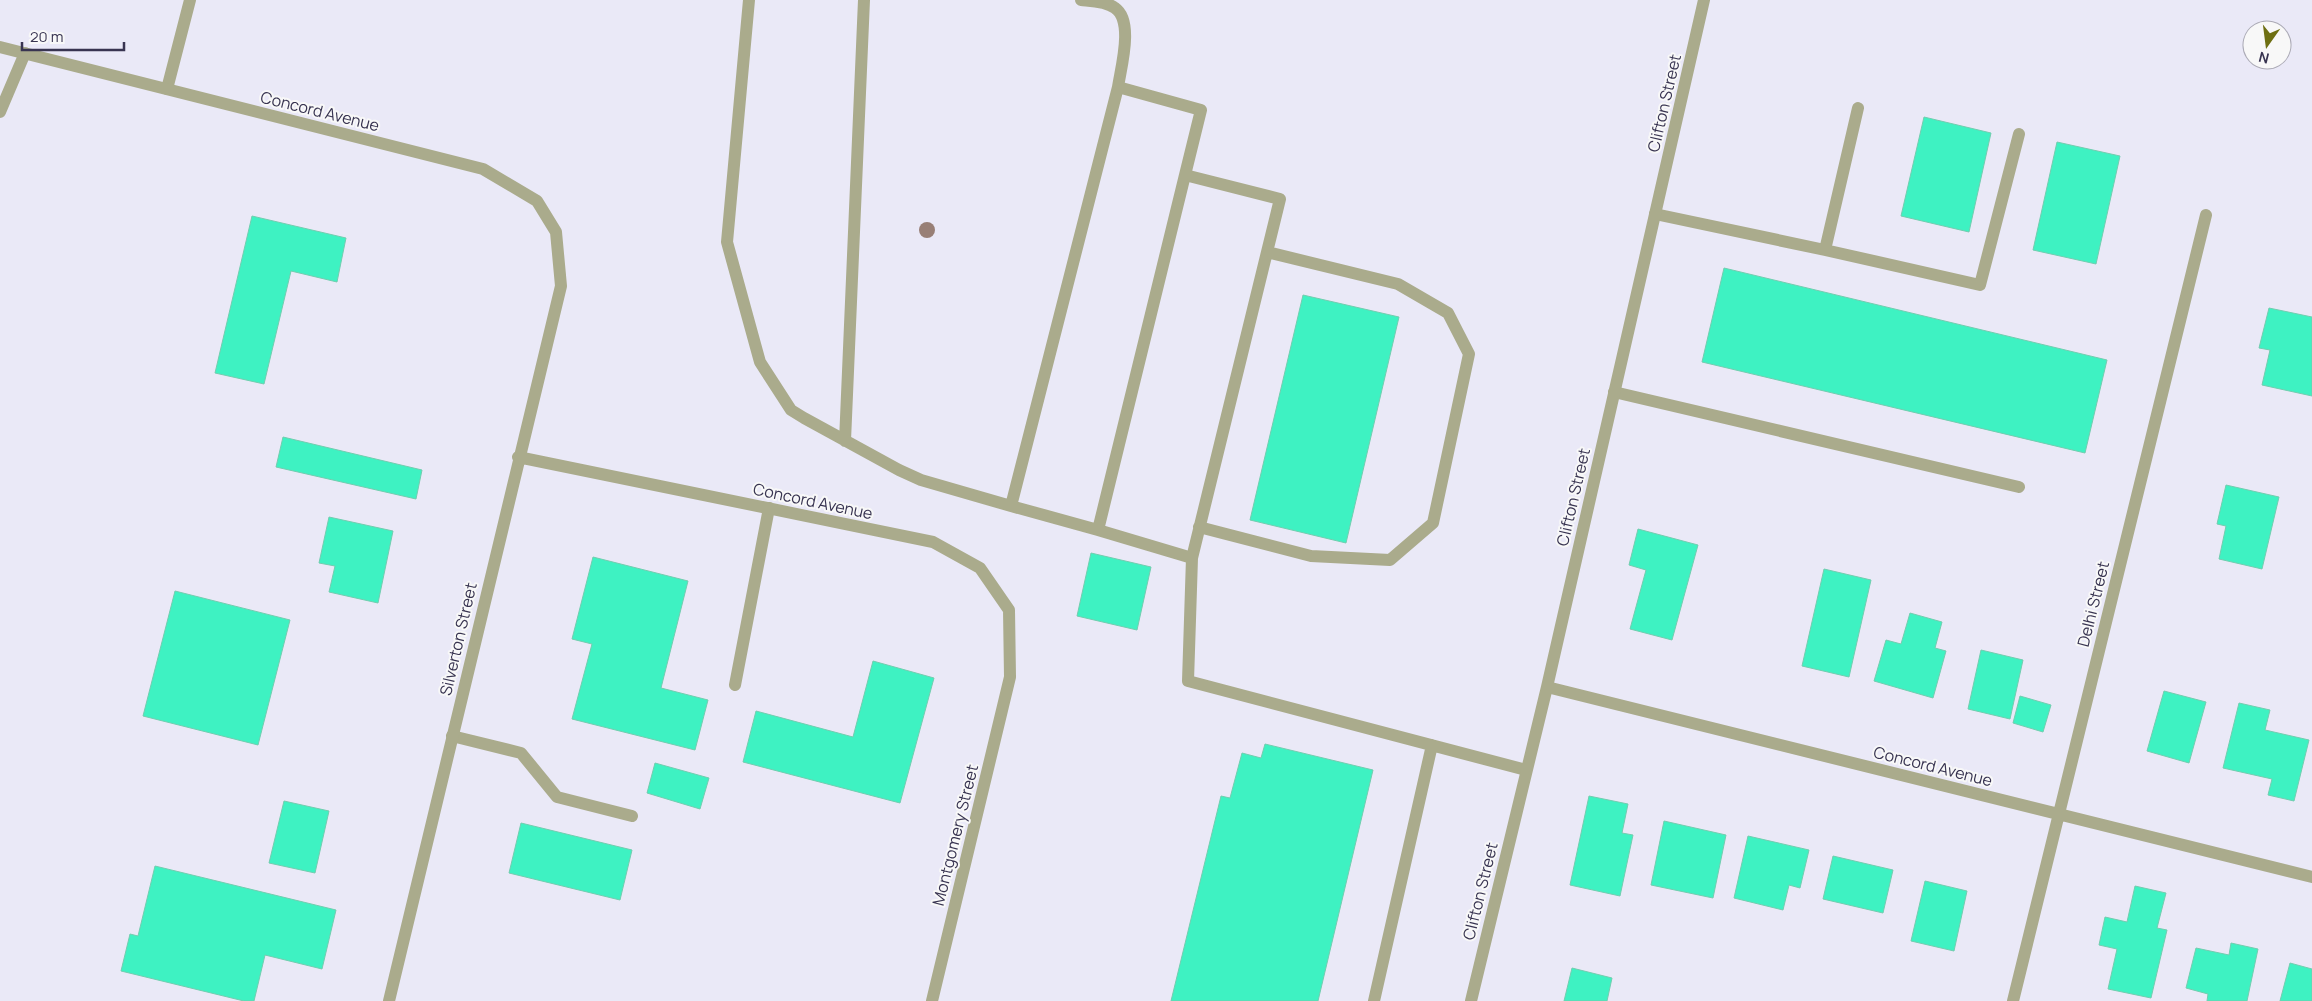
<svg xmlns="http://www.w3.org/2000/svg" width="2312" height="1001" viewBox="0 0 2312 1001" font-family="Manrope,sans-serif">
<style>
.building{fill:#3ef2c2;stroke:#72cdaf}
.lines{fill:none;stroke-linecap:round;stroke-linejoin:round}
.service{stroke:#aaab8c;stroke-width:12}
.minor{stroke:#aaab8c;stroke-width:12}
.tree{fill:#987f76}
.labels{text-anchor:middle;stroke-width:4;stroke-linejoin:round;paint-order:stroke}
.street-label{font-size:16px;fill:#383451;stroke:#f8f8f8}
</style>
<rect width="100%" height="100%" fill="#eae9f7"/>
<path class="building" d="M 1924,117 L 1991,133 L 1969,232 L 1901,216 Z
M 2057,142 L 2120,156 L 2096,264 L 2033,250 Z
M 252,216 L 346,238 L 337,282 L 291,271 L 264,384 L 215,373 Z
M 1724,268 L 2107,360 L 2085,453 L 1702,362 Z
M 1303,295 L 1399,317 L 1346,543 L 1250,520 Z
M 2269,308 L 2312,317 L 2312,396 L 2262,385 L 2270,350 L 2259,348 Z
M 283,437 L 422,470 L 416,499 L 276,467 Z
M 2226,485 L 2279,497 L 2262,569 L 2219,559 L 2226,526 L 2217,524 Z
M 329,517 L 393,531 L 378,603 L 329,592 L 335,566 L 319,563 Z
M 1638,529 L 1698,545 L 1672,640 L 1630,629 L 1646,570 L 1629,565 Z
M 1091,553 L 1151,567 L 1137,630 L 1077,616 Z
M 593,557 L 688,581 L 661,688 L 708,700 L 695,750 L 572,719 L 592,644 L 572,639 Z
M 1824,569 L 1871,580 L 1849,677 L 1802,666 Z
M 175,591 L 290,620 L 258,745 L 143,716 Z
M 1910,613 L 1942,622 L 1935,648 L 1946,651 L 1933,698 L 1874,681 L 1886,640 L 1901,644 Z
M 1981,650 L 2023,660 L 2010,719 L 1968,709 Z
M 873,661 L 934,678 L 900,803 L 743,762 L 756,711 L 853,737 Z
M 2164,691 L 2206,702 L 2189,763 L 2147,751 Z
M 2020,696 L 2051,705 L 2043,732 L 2013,723 Z
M 2239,703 L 2270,710 L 2265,730 L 2309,740 L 2294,801 L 2268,795 L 2272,779 L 2223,768 Z
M 1265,744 L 1373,770 L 1318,1001 L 1171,1001 L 1221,796 L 1230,798 L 1242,753 L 1261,758 Z
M 655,763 L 709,778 L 700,809 L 647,793 Z
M 1589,796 L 1628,804 L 1622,833 L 1633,835 L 1620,896 L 1570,885 Z
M 284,801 L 329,811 L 315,873 L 269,863 Z
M 1664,821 L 1726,835 L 1713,898 L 1651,885 Z
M 521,823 L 632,850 L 620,900 L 509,873 Z
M 1748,836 L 1809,850 L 1800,888 L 1789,885 L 1783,910 L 1734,898 Z
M 1833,856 L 1893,870 L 1883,913 L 1823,899 Z
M 155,866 L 336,910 L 322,969 L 265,955 L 254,1001 L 244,1001 L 121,971 L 130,934 L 138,936 Z
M 1925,881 L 1967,891 L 1954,951 L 1911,941 Z
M 2135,886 L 2166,893 L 2157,928 L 2167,930 L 2151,998 L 2108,989 L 2117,949 L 2099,945 L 2105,917 L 2127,922 Z
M 2231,943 L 2258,949 L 2247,1001 L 2207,1001 L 2208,994 L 2186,988 L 2196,948 L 2229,955 Z
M 2290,963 L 2312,969 L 2312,1001 L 2280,1001 Z
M 1572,968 L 1612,978 L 1607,1001 L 1564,1001 Z"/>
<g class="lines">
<path class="service" d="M 749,0 L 727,242 L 760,362 L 791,410 L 804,418 L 899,470 L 921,480 L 1011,506
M 1081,0 C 1091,1 1106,1 1115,8 C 1134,21 1121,67 1118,87
M 167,89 L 190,0
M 0,112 L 25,53
M 1655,214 L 1825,250 L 1858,108
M 1825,250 L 1980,285 L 2019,134
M 1614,392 L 2019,487
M 845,441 L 864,0
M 1199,527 L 1311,556 L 1390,560 L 1433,523 L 1469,354 L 1448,313 L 1398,284 L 1267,252
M 1098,530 L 1011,506 L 1118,87 L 1201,110 L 1185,175
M 1192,558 L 1098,530 L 1185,175 L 1280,199 L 1192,558 L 1188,681 L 1526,770
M 735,685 L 769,508
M 452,736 L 521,753 L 557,797 L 632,816
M 1374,1001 L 1432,745"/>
<path class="minor" d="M 0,47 L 483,169 L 537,201 L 556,232 L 561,286 L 389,1001
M 518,457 L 933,542 L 980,568 L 1009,610 L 1010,677 L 932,1001
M 1547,687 L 2312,877
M 1471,1001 L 1547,687 L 1704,0
M 2013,1001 L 2206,215"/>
</g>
<circle class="tree" cx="927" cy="230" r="8"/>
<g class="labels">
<g class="street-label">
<text transform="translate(1664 103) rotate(-77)" y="6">Clifton Street</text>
<text transform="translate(320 111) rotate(14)" y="6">Concord Avenue</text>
<text transform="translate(1573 497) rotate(-77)" y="6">Clifton Street</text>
<text transform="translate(813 501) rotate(12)" y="6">Concord Avenue</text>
<text transform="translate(2093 604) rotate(-76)" y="6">Delhi Street</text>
<text transform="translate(458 639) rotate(-77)" y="6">Silverton Street</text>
<text transform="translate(1933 766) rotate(14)" y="6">Concord Avenue</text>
<text transform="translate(955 835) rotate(-76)" y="6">Montgomery Street</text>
<text transform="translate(1480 891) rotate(-76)" y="6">Clifton Street</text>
</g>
</g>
<g transform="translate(2267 45) rotate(194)"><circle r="24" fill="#f8f8f8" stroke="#abaab5"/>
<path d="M0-4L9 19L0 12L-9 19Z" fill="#6e6f12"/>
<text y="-8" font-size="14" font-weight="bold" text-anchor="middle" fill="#383451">N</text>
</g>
<path d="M22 42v8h102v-8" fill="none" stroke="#383451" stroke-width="2.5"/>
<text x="30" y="42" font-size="15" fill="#383451" stroke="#f8f8f8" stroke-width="4" paint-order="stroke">20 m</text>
</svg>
